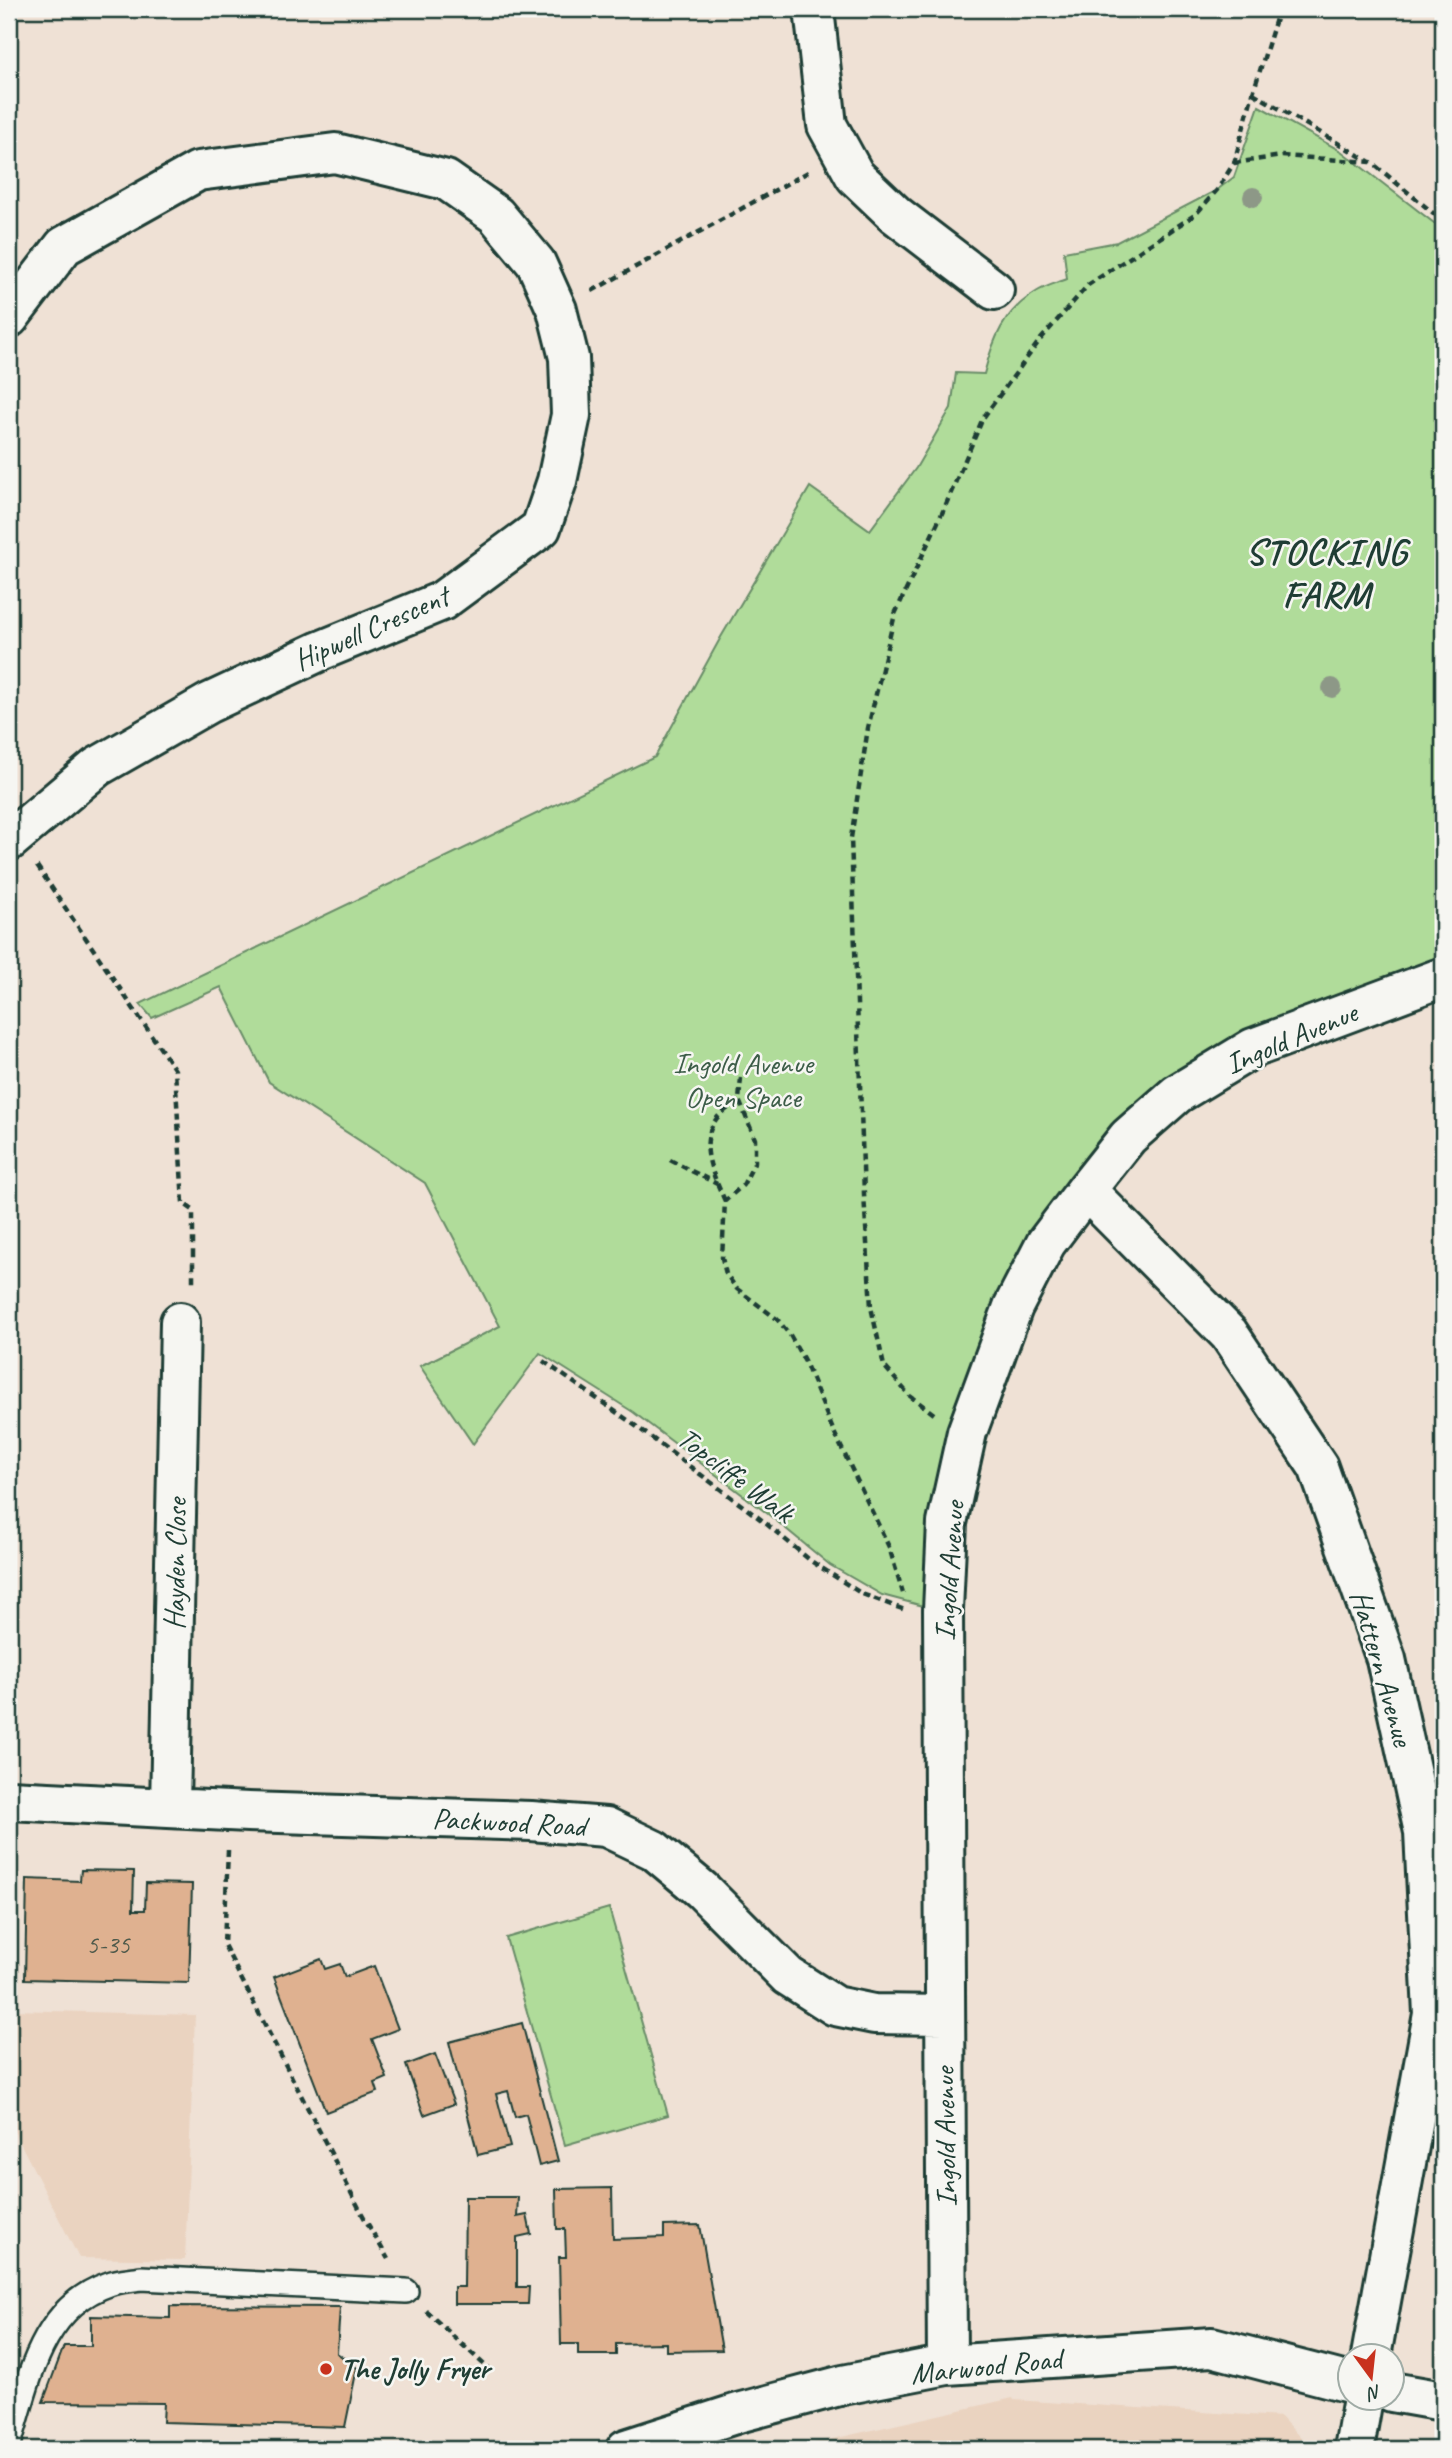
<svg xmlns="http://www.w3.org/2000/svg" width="1452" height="2458" viewBox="0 0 1452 2458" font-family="Caveat,sans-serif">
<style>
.built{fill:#ead3c0}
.green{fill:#b0dc9a;stroke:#688c67;stroke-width:2}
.building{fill:#dfb190;stroke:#1f3d34;stroke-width:2}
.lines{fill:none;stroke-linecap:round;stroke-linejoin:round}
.service-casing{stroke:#1f3d34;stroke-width:28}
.minor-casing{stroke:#1f3d34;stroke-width:44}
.path{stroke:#1f3d34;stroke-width:4.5;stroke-dasharray:7 5;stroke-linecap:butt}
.service{stroke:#f6f6f2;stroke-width:23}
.minor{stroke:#f6f6f2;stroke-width:38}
.tree{fill:#8d9887}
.poi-dot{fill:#c8321e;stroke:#f6f6f2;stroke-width:2.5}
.labels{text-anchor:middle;stroke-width:5;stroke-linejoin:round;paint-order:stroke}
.number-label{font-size:26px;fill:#4f5a4b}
.street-label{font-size:30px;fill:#1f3d34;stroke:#f6f6f2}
.park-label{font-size:30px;fill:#3c5d48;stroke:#f6f6f2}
.poi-label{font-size:30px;font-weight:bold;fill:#1f3d34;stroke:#f6f6f2;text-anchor:start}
.district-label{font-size:37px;font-weight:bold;letter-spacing:2px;fill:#1f3d34;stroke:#f6f6f2}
</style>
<rect width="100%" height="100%" fill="#efe1d5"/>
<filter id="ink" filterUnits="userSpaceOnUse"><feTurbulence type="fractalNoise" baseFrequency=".0143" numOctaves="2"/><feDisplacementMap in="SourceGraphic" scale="14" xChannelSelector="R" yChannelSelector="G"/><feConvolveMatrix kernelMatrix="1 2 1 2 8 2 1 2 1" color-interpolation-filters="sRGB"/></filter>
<g filter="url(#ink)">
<path class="built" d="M 14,2010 L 195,2015 L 185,2260 L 79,2258 L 10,2123 Z
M 1013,2398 L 1014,2400 L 1281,2417 L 1311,2449 L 811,2449 L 815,2443 Z"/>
<path class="green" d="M 1259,106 L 1341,151 L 1443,230 L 1443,956 L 1293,1011 L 1211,1053 L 1071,1180 L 927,1607 L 882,1595 L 830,1565 L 768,1514 L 633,1412 L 540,1353 L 473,1444 L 420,1366 L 500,1326 L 425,1183 L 269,1082 L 221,987 L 152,1018 L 140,1004 L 655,757 L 721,637 L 810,487 L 870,530 L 916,468 L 951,408 L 956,373 L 984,374 C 993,339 1004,311 1036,292 C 1045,286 1057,283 1067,279 L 1064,252 L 1117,242 L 1217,190 L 1234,177 Z
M 609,1908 L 668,2115 L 565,2145 L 506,1938 Z"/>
<path class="building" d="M 81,1870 L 134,1871 L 133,1910 L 145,1910 L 146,1883 L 192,1884 L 189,1983 L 25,1979 L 27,1879 L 80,1881 Z
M 321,1959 L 325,1969 L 340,1964 L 345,1977 L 374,1966 L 398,2029 L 372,2039 L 387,2078 L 375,2083 L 378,2092 L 326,2112 L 274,1977 Z
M 522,2023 L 558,2161 L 539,2166 L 526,2114 L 515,2117 L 508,2091 L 496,2094 L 510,2147 L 478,2155 L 449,2042 Z
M 435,2054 L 454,2104 L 424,2115 L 406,2065 Z
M 612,2188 L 613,2239 L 664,2237 L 664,2226 L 700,2225 L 722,2350 L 666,2351 L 666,2343 L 616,2344 L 616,2355 L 578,2355 L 578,2344 L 561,2344 L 559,2257 L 566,2257 L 565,2229 L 557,2229 L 556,2189 Z
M 465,2197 L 518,2197 L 517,2217 L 527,2215 L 531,2234 L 517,2237 L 517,2287 L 529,2287 L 528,2304 L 454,2304 L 454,2287 L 464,2287 Z
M 170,2306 L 340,2307 L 337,2353 L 357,2368 L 345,2427 L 163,2422 L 164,2403 L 43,2402 L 64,2346 L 91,2346 L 91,2316 L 170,2318 Z"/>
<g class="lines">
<g class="service-casing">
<path id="service" d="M 9,2444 C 28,2384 40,2307 109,2284 C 119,2280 131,2280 141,2278 L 406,2291"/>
</g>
<g class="minor-casing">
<path id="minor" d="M 814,9 L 827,125 L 855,176 L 896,215 L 994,290
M 9,318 L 64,246 L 198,171 L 335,153 L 446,180 L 496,215 L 536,263 L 557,310 L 569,358 L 571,415 L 557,481 L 541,528 L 442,601 L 320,651 L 209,703 L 97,767 L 9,841
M 1086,1190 L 1229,1334 L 1318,1467 L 1386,1659 L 1424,1832 L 1433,2014 L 1371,2356
M 9,1800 L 248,1812 L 531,1821 L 606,1827 L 654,1850 L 702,1890 L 788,1976 L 835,2006 L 874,2014 L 944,2015
M 170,1806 L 180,1322
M 947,2365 L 943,1610 L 947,1523 L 967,1432 L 1013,1307 L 1046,1243 L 1086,1190 L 1128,1137 L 1177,1094 L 1253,1048 L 1443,977
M 1392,2392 L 1443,2401
M 626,2449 L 738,2413 L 843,2385 L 947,2365 L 1212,2347 L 1350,2383
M 1354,2449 L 1363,2398"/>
</g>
<path class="path" d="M 1253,93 L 1370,162
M 1234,163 L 1282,156 L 1371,162 L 1443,221
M 592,291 L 808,172
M 37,866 L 175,1070 L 183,1203 L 193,1210 L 193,1286
M 741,1078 L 739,1100 L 755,1139 L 755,1162 L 743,1185 L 725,1201 L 722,1258 L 726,1274 L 737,1289 L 777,1319 L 790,1335 L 805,1362 L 833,1430 L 889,1547 L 903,1593
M 670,1160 L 717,1184
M 725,1201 C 713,1174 697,1145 717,1118 C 723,1111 732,1106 739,1100
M 543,1361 L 629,1421 L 763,1521 L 811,1561 L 862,1594 L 905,1610
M 934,1414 L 910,1396 L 884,1366 L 871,1307 L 864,1194 L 851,838 L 868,728 L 895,614 L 944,509 L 983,418 L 1040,340 L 1088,285 L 1196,214 L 1217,190 L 1234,163 L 1253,93 L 1279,9
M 228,1850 L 224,1945 L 361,2212 L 388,2259
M 426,2311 L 491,2371"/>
<use href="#service" class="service"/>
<use href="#minor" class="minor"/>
</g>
<g class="tree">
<circle cx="1253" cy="197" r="10"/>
<circle cx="1332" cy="688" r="10"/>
</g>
</g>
<circle class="poi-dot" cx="326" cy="2369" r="7"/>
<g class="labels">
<g class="number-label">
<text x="108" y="1953">5-35</text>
</g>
<g class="street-label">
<text transform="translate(371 628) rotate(-24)" y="10">Hipwell Crescent</text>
<text transform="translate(1291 1038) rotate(-23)" y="10">Ingold Avenue</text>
<text transform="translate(736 1475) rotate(37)" y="10">Topcliffe Walk</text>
<text transform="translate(175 1564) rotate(-89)" y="10">Hayden Close</text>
<text transform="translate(949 1571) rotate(-86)" y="10">Ingold Avenue</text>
<text transform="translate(1382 1668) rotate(74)" y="10">Hattern Avenue</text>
<text transform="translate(509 1822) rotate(3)" y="10">Packwood Road</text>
<text transform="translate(945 2137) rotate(-91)" y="10">Ingold Avenue</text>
<text transform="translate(986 2366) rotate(-6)" y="10">Marwood Road</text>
</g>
<g class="park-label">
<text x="743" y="1073">Ingold Avenue<tspan x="743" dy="34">Open Space</tspan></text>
</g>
<g class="poi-label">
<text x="340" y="2379">The Jolly Fryer</text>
</g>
<g class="district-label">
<text x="1327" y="564">STOCKING<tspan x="1327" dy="43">FARM</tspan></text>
</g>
</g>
<rect width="1452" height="2458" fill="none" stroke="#f6f6f2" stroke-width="35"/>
<rect x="18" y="18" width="1417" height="2423" fill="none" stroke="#1f3d34" stroke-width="2.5" filter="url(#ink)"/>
<g transform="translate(1371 2377) rotate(165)"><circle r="33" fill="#f6f6f2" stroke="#a0aca6" stroke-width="2"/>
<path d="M0-5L12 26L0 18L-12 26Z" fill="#c8321e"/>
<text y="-10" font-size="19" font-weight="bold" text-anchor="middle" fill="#1f3d34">N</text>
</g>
</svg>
